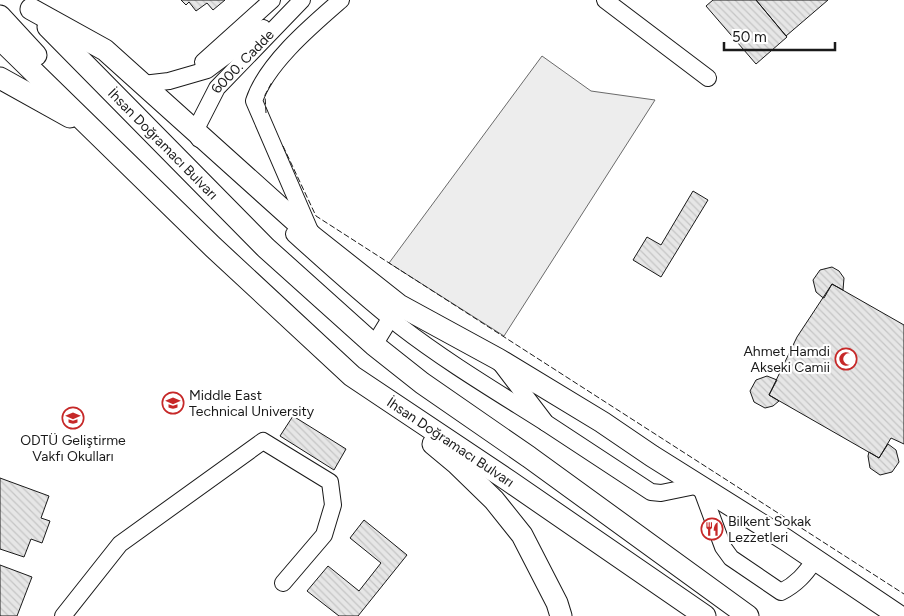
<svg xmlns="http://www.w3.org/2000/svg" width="904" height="616" viewBox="0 0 904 616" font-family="Figtree,sans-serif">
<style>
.pitch{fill:#ededed;stroke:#6a6a6a}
.building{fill:url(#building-back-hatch);stroke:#1a1a1a}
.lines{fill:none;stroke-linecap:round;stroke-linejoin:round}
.minor-casing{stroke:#1a1a1a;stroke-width:18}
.major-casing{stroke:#1a1a1a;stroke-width:23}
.minor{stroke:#fff;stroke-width:16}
.major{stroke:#fff;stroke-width:21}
.fence{stroke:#1a1a1a;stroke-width:1;stroke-dasharray:6 2.5;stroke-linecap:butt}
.labels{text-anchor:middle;stroke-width:4;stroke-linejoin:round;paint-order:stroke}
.street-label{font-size:14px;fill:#1a1a1a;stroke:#fff}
.poi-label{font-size:14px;fill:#1a1a1a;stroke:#fff;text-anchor:start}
</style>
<defs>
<pattern id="building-back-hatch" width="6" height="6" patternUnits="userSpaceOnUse" patternTransform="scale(1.25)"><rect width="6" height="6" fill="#e6e6e6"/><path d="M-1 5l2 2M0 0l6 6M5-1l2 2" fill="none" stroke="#c5c5c5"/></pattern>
</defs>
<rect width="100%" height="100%" fill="#fff"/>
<path class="pitch" d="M 542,56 L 591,91 L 655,100 L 504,336 L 389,263 Z"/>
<path class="building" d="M 181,0 L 225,0 L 213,10 L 207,3 L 196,11 L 189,2 L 186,5 Z
M 713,0 L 756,0 L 787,37 L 756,64 L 706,6 Z
M 756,0 L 828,0 L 786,36 Z
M 693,191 L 708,200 L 661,277 L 633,260 L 647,237 L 661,245 Z
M 832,267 L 839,271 L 844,278 L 843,290 L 832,284 L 824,298 L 822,297 L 816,292 L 813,280 L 820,270 Z
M 832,284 L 904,325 L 904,444 L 891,438 L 879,458 L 769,395 L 797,337 Z
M 767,376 L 777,380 L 769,395 L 779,401 L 773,406 L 765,408 L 754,402 L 750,391 L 756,380 Z
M 293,416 L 346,449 L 334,470 L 280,436 Z
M 888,444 L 896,450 L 899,462 L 892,472 L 880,475 L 870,468 L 868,456 L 869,452 L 879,458 Z
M 0,478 L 49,496 L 41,518 L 50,521 L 42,543 L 31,539 L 24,557 L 0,549 Z
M 364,520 L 407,555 L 358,616 L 339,616 L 307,591 L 328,566 L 359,591 L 381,563 L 350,538 Z
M 0,565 L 32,577 L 17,616 L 0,616 Z"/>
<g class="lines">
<g class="minor-casing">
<g id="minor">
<path d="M 605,0 L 708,78"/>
<path d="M 203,62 L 272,0"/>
<path d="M 143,84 L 169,81 L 207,70 L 263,28"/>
<path id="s1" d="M 199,139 L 195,131 L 217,88 L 302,0"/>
<path d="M 311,233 L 254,101 C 266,64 311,26 341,0"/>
<path d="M 294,234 C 328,265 364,297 400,326 C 445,361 497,392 546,423"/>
<path d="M 374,345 L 396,309"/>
<path d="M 501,364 L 546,423 L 651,492 L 661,493 L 700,485 L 723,547 L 731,558 L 781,592 C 797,584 805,574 815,560"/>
<path d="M 63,616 L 120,544 L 263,441 L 330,482 L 333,505 L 324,535 L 283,583"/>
</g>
</g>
<g class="major-casing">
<g id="major">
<path d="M 31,9 L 105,50 L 313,237 L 399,305 L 498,359 L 602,422 L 652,456 L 786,540 L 899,616"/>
<path d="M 0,16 L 36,55"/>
<path id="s2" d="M 48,27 L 266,248 L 374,345 L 422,383 L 529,457 L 748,616"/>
<path id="s3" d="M 0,39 L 213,247 L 352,376 L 509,481 L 705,616"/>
<path d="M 0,78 L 70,117"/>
<path d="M 433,444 L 457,464 L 494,500 L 522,535 L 557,603 L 561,616"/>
</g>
</g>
<use href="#minor" class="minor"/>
<use href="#major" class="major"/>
<path class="fence" d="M 266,113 L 265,95 L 272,82
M 283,146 L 316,216 L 904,594"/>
</g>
<defs>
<g id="mosque-ring" transform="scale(1.125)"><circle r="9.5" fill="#fff" stroke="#c62828" stroke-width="1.5"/><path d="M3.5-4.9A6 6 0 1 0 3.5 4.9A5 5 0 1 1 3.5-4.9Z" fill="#c62828"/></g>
<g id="university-ring" transform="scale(1.125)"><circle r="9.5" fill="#fff" stroke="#c62828" stroke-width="1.5"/><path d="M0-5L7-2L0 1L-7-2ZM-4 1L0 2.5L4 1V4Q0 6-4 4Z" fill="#c62828"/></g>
<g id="school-ring" transform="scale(1.125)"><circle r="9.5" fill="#fff" stroke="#c62828" stroke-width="1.5"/><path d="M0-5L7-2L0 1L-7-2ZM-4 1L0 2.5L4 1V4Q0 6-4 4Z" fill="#c62828"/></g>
<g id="restaurant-ring" transform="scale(1.125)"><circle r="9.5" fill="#fff" stroke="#c62828" stroke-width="1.5"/><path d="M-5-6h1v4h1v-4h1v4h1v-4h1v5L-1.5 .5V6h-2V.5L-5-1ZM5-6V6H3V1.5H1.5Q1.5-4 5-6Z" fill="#c62828"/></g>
</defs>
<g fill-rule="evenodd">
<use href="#mosque-ring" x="846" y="359"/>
<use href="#university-ring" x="173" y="403"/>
<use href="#school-ring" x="73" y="418"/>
<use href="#restaurant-ring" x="712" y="529"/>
</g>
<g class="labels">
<g class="street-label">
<text dy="5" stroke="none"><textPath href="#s1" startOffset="94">6000. Cadde</textPath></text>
<text dy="5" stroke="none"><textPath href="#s2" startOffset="164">İhsan Doğramacı Bulvarı</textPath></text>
<text dy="5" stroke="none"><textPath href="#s3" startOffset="606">İhsan Doğramacı Bulvarı</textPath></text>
</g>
<g class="poi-label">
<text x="830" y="356" text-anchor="end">Ahmet Hamdi<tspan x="830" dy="16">Akseki Camii</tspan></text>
<text x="189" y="400">Middle East<tspan x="189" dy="16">Technical University</tspan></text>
<text x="73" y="445" text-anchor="middle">ODTÜ Geliştirme<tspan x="73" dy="16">Vakfı Okulları</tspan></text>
<text x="728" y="526">Bilkent Sokak<tspan x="728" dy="16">Lezzetleri</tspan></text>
</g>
</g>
<path d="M724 42v8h111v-8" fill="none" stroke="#1a1a1a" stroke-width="2.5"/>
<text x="732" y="42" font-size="15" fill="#1a1a1a" stroke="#ffffff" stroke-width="4" paint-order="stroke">50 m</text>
</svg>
